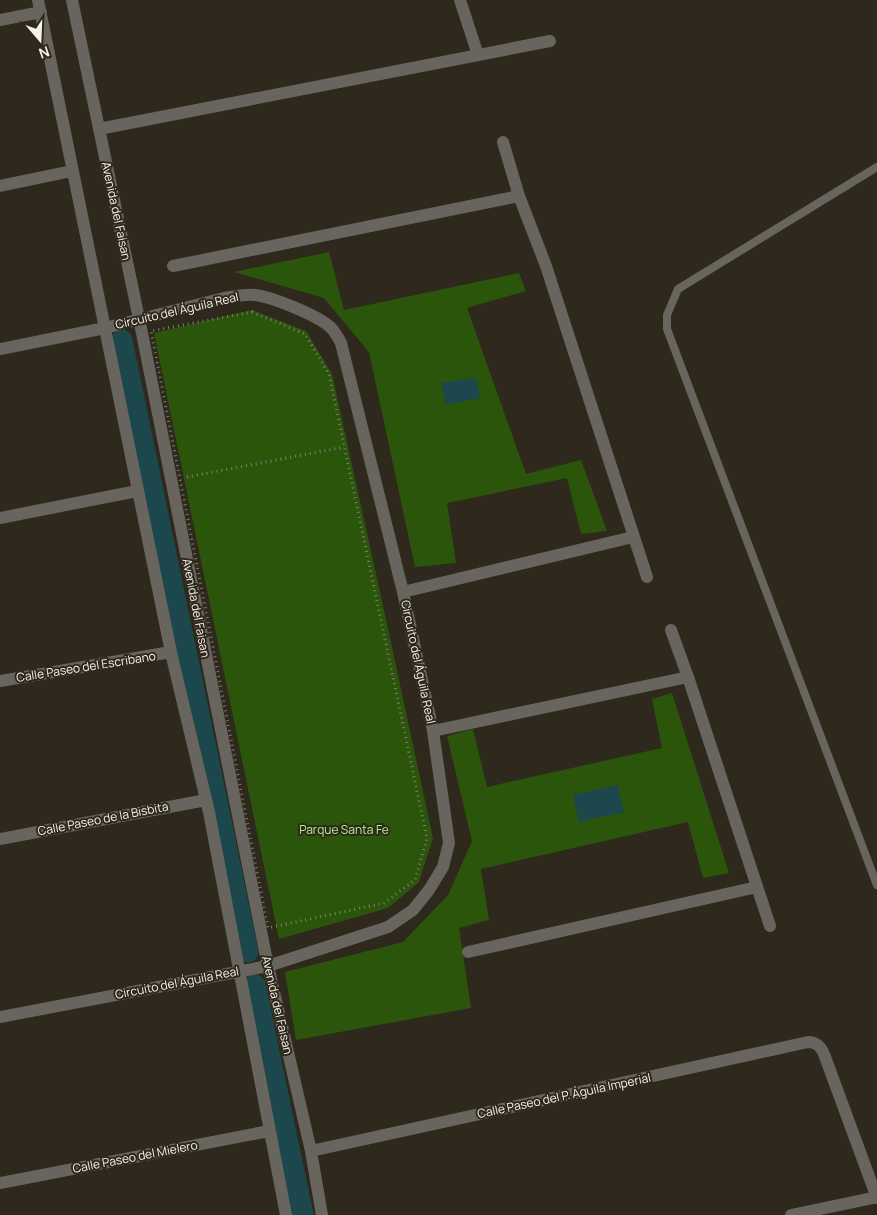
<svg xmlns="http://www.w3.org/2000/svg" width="877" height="1215" viewBox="0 0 877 1215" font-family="Manrope,sans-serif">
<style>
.green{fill:#2c550c}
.water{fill:#1c474c}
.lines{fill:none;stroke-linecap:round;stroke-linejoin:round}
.canal{stroke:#1c474c;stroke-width:21}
.path{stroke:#817c71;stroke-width:3;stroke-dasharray:1 4;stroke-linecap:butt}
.lane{stroke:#68655f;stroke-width:8}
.street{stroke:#68655f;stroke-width:12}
.labels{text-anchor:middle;stroke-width:4;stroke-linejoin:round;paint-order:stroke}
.street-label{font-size:12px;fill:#f6f2ea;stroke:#2e291c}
.park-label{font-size:12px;fill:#aff28a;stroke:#2e291c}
</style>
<rect width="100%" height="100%" fill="#2e291c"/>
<path class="green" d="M 329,252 L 344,310 L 519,273 L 526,291 L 467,308 L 526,474 L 581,460 L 607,531 L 581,534 L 567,478 L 447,503 L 456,563 L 415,567 L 369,352 L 324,298 L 234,272 Z
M 252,310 L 306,331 L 332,374 L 384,610 L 433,838 L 419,882 L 388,908 L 279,939 L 154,333 Z
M 672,693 L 729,873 L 703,878 L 688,822 L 481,869 L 489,920 L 459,928 L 471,1008 L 296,1040 L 285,972 L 403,942 L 448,895 L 472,841 L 447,736 L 473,729 L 487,787 L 662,748 L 652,699 Z"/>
<path class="water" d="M 476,378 L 480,398 L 446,405 L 441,383 Z
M 618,785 L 624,812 L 579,822 L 573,795 Z"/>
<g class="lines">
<path class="canal" d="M 122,340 L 248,952
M 255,985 L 303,1215"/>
<path class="path" d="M 252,312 L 305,334 L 329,374 L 427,838 L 415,880 L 384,903 L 268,928 L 151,331 Z
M 187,477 L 344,447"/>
<path class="lane" d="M 877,167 L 678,289 L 667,315 L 667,329 L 877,885"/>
<path class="street" d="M 38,0 L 172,657 L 209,812 L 286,1215
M 72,0 L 142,333 L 268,966 L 311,1151 L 322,1215
M 460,0 L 478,55
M 0,20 L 41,12
M 99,129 L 550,41
M 503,142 L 519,196 L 546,266 L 647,577
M 0,186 L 72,171
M 173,266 L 519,196
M 0,349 L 105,328 L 224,298 C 235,296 245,294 255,295 C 272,297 323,317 333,330 C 336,334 339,339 341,343 L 403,592 L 433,731 L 449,843 L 443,867 L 429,890 L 413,910 L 388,927 L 268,966 L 0,1017
M 0,518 L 137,491
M 403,592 L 633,537
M 671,630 L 688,677 L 770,926
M 0,681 L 171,652
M 433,731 L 688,677
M 0,839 L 206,800
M 468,952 L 757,887
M 311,1151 L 808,1042 C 817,1042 821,1047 824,1054 L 877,1198
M 0,1183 L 269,1131
M 791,1215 L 877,1197"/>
</g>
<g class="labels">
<g class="street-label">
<text transform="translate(116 211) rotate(78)" y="4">Avenida del Faisan</text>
<text transform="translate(177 311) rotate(-13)" y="4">Circuito del Águila Real</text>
<text transform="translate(196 608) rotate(79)" y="4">Avenida del Faisan</text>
<text transform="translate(418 662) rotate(78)" y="4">Circuito del Águila Real</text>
<text transform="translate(86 667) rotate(-9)" y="4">Calle Paseo del Escribano</text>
<text transform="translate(103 819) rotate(-11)" y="4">Calle Paseo de la Bisbita</text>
<text transform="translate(177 983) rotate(-11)" y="4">Circuito del Águila Real</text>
<text transform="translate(277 1005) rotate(77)" y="4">Avenida del Faisan</text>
<text transform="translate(564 1096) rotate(-12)" y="4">Calle Paseo del P. Águila Imperial</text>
<text transform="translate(135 1157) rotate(-11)" y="4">Calle Paseo del Mielero</text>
</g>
<g class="park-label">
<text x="344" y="834">Parque Santa Fe</text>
</g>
</g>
<g transform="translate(40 40) rotate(161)" stroke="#2e291c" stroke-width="4" paint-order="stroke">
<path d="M0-4L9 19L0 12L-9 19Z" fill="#f6f2ea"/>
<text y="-8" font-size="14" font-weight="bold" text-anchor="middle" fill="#f6f2ea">N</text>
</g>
</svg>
